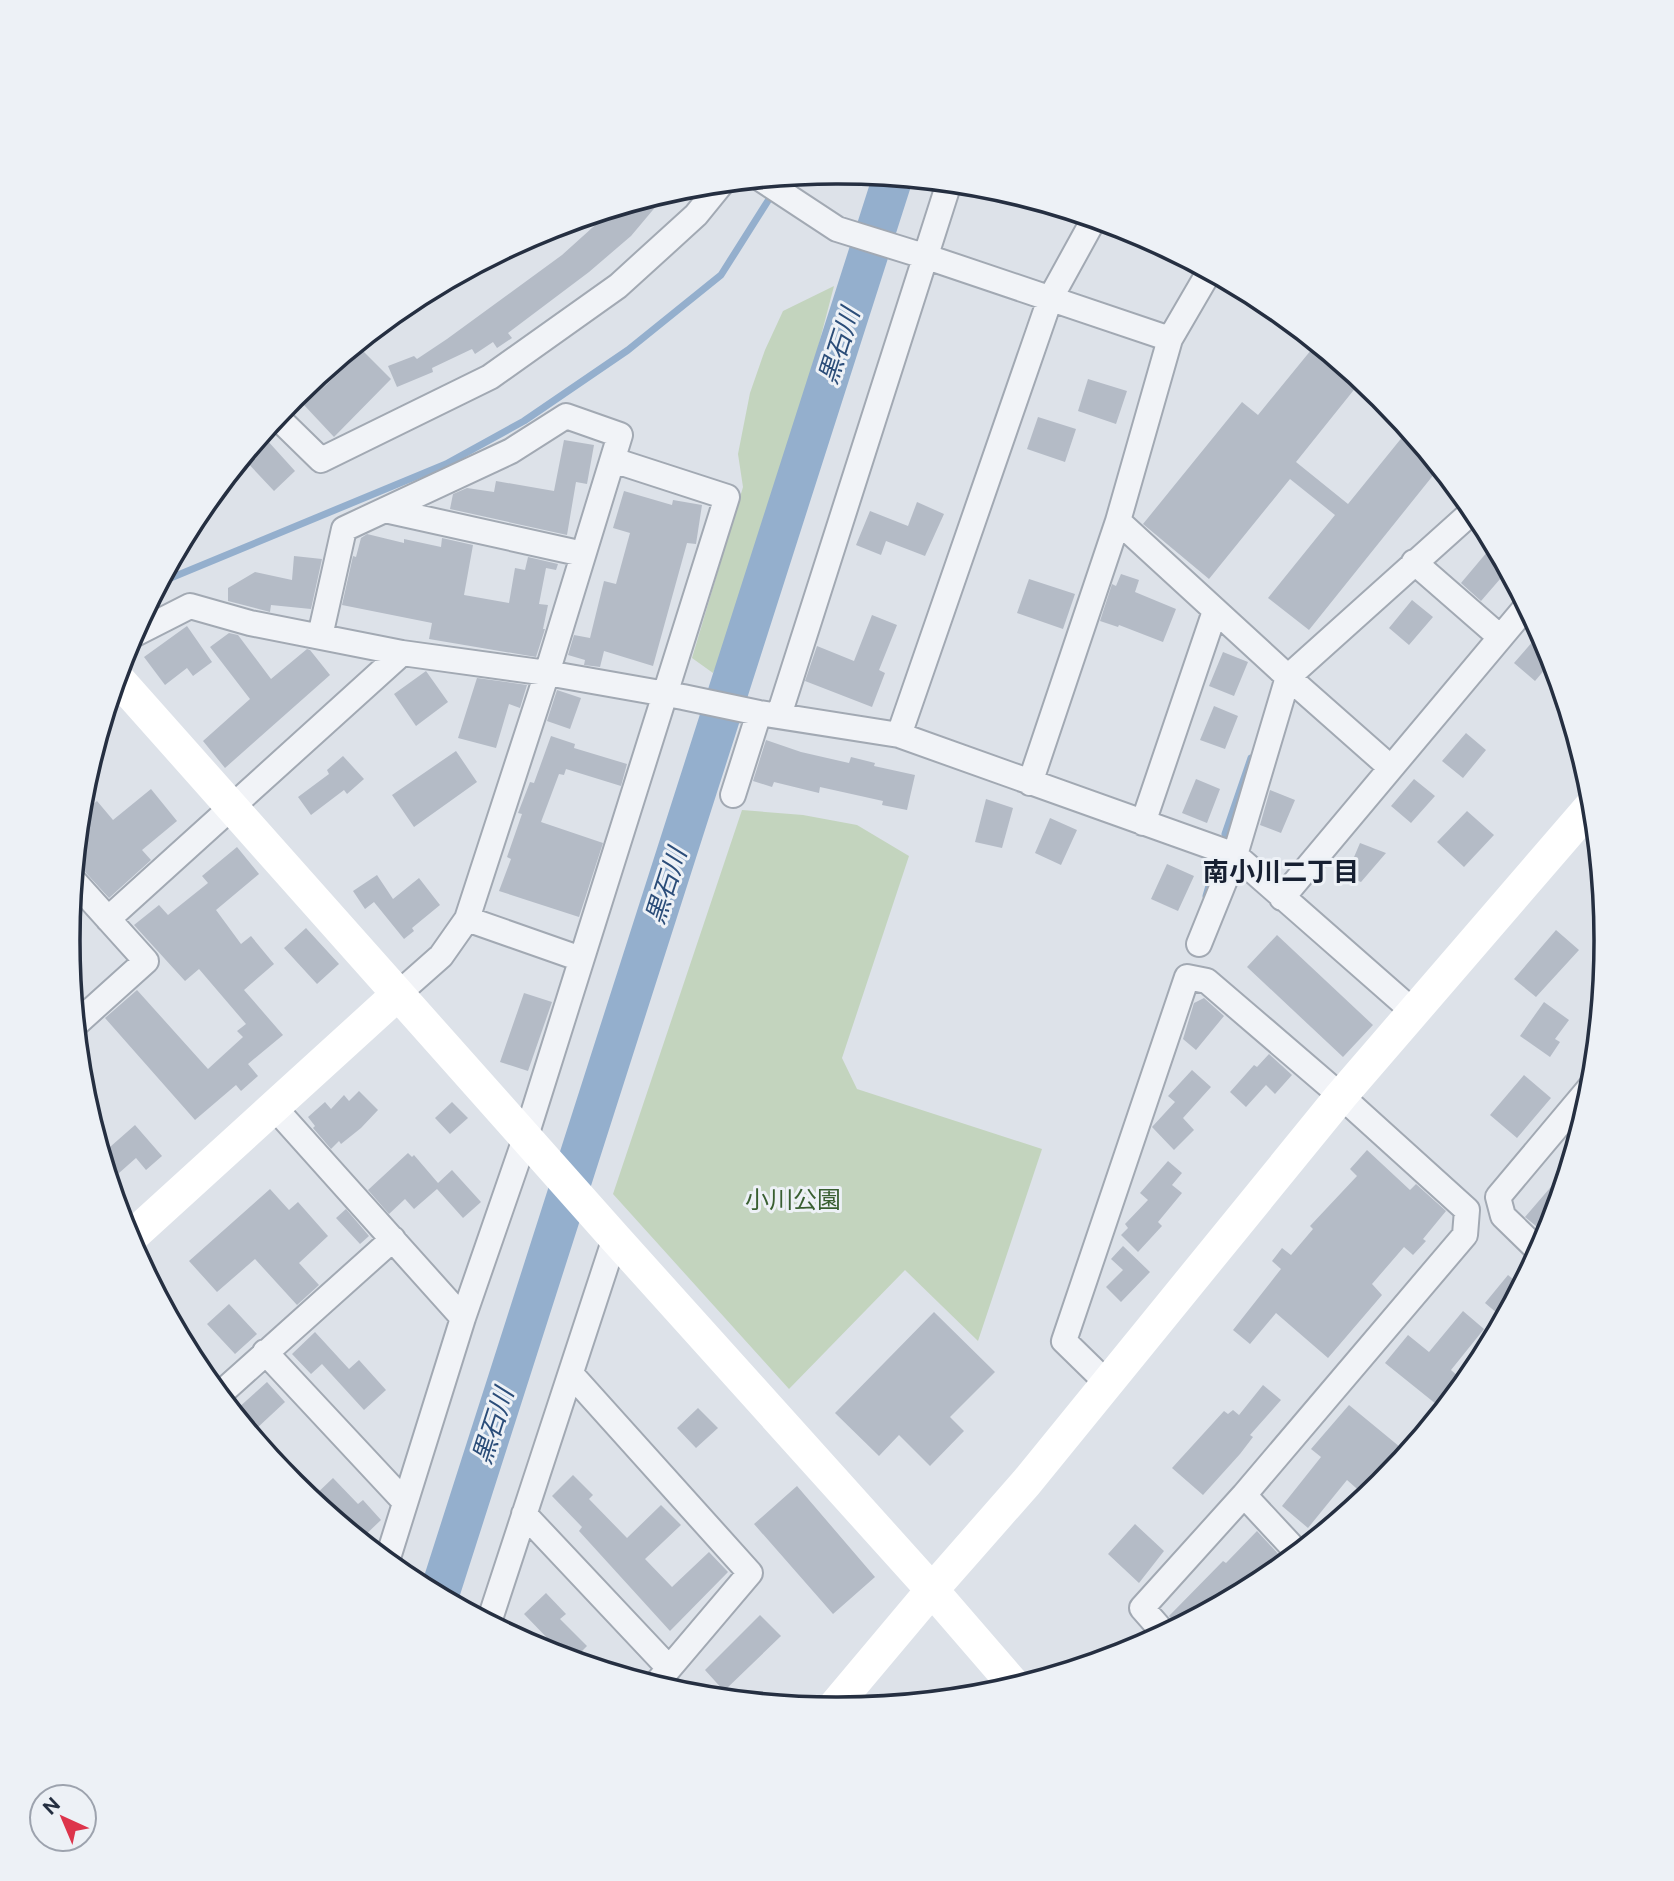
<svg xmlns="http://www.w3.org/2000/svg" width="1674" height="1881" viewBox="0 0 1674 1881" font-family="'Public Sans','Noto Sans JP',sans-serif">
<style>
.green{fill:#c3d4be}
.lines{fill:none;stroke-linecap:round;stroke-linejoin:round}
.stream{stroke:#94afcd;stroke-width:7}
.river{stroke:#94afcd;stroke-width:40}
.building{fill:#b4bbc6}
.street-casing{stroke:#a2a9b3;stroke-width:28}
.street{stroke:#f1f3f7;stroke-width:24}
.secondary{stroke:#fff;stroke-width:33}
.labels{text-anchor:middle;stroke-width:6;stroke-linejoin:round;paint-order:stroke}
.park-label{font-size:24px;fill:#395f31;stroke:#edf1f6}
.water-label{font-size:26px;font-style:italic;fill:#2b4d79;stroke:#edf1f6}
.neighbourhood-label{font-size:26px;font-weight:bold;fill:#172032;stroke:#edf1f6}
.rim{fill:none;stroke:#252f41;stroke-width:3.5}
</style>
<rect width="100%" height="100%" fill="#dde2e9"/>
<path class="green" d="M 834,286 L 798,424 L 739,618 L 713,673 L 692,658 L 743,487 L 738,454 L 750,393 L 765,350 L 783,311 Z
M 742,810 L 803,815 L 857,825 L 909,856 L 842,1058 L 857,1089 L 1042,1149 L 978,1341 L 905,1270 L 789,1389 L 613,1194 Z"/>
<g class="lines">
<path class="stream" d="M 161,582 L 446,464 L 524,421 L 628,350 L 721,275 L 783,177
M 1225,834 L 1251,758
M 1206,896 L 1215,865"/>
<path class="river" d="M 439,1595 L 893,177"/>
</g>
<path class="building" d="M 668,192 L 631,236 L 589,272 L 508,333 L 512,338 L 497,348 L 493,342 L 475,354 L 472,349 L 432,368 L 433,372 L 397,387 L 388,366 L 414,356 L 417,359 L 447,339 L 562,255 L 613,209 Z
M 1316,344 L 1361,381 L 1296,462 L 1348,504 L 1408,430 L 1439,468 L 1309,630 L 1268,598 L 1335,515 L 1290,479 L 1209,579 L 1143,524 L 1242,402 L 1258,415 Z
M 363,351 L 391,379 L 334,437 L 304,405 Z
M 1088,379 L 1127,391 L 1116,424 L 1078,411 Z
M 1038,417 L 1076,429 L 1065,462 L 1027,449 Z
M 266,439 L 295,471 L 274,491 L 244,459 Z
M 564,440 L 594,445 L 587,484 L 576,482 L 567,535 L 450,509 L 453,494 L 467,488 L 494,492 L 496,481 L 554,491 Z
M 624,491 L 672,505 L 673,500 L 702,505 L 696,544 L 687,543 L 653,666 L 604,651 L 600,667 L 584,665 L 585,660 L 568,655 L 574,635 L 590,638 L 604,581 L 616,584 L 630,533 L 613,528 Z
M 917,502 L 944,514 L 925,556 L 886,541 L 881,555 L 856,545 L 870,511 L 908,526 Z
M 367,534 L 404,543 L 404,539 L 441,547 L 442,538 L 473,545 L 464,595 L 509,603 L 515,568 L 525,570 L 528,557 L 558,564 L 556,570 L 546,568 L 539,604 L 548,605 L 543,629 L 545,629 L 536,657 L 429,639 L 432,623 L 342,605 L 353,556 L 356,557 L 361,538 Z
M 1493,545 L 1507,571 L 1481,601 L 1461,583 Z
M 294,556 L 322,559 L 311,609 L 271,605 L 270,612 L 228,601 L 228,588 L 255,572 L 292,580 Z
M 1121,574 L 1139,580 L 1135,592 L 1176,609 L 1163,642 L 1119,625 L 1118,627 L 1100,621 L 1112,584 L 1116,586 Z
M 1029,579 L 1075,594 L 1063,629 L 1017,613 Z
M 1412,600 L 1433,617 L 1409,645 L 1389,628 Z
M 872,615 L 897,625 L 879,670 L 885,673 L 872,707 L 805,681 L 817,646 L 854,661 Z
M 187,626 L 212,662 L 193,676 L 187,668 L 165,685 L 144,657 Z
M 229,633 L 238,635 L 271,679 L 307,649 L 310,650 L 330,675 L 225,768 L 203,741 L 250,699 L 210,647 Z
M 1540,633 L 1552,661 L 1535,681 L 1514,663 Z
M 1223,652 L 1248,662 L 1234,696 L 1209,686 Z
M 426,671 L 448,702 L 416,726 L 394,694 Z
M 477,678 L 527,685 L 520,708 L 509,704 L 496,748 L 458,738 Z
M 557,690 L 581,698 L 570,729 L 547,721 Z
M 1214,706 L 1238,716 L 1225,749 L 1200,740 Z
M 1466,733 L 1486,750 L 1463,778 L 1442,761 Z
M 551,736 L 575,744 L 574,748 L 627,764 L 621,786 L 566,769 L 564,775 L 559,774 L 541,822 L 603,843 L 579,917 L 499,891 L 511,859 L 507,857 L 522,814 L 518,813 L 530,782 L 534,783 Z
M 766,740 L 801,752 L 849,763 L 851,757 L 875,763 L 874,766 L 915,775 L 907,810 L 882,805 L 883,801 L 820,787 L 819,793 L 774,782 L 772,787 L 753,781 Z
M 456,751 L 477,782 L 414,827 L 392,795 Z
M 343,756 L 364,779 L 347,794 L 344,790 L 311,815 L 298,797 L 329,774 L 327,770 Z
M 1196,779 L 1220,789 L 1207,823 L 1182,813 Z
M 1414,779 L 1435,796 L 1411,823 L 1391,806 Z
M 151,789 L 177,821 L 142,850 L 151,860 L 109,898 L 76,862 L 81,814 L 97,801 L 113,820 Z
M 1270,790 L 1295,800 L 1281,833 L 1260,825 Z
M 986,799 L 1013,808 L 1002,848 L 975,842 Z
M 1467,811 L 1494,835 L 1464,867 L 1437,842 Z
M 1050,818 L 1077,830 L 1061,865 L 1035,853 Z
M 1360,843 L 1386,853 L 1361,882 L 1346,876 Z
M 237,847 L 259,874 L 216,910 L 241,944 L 251,936 L 274,964 L 244,990 L 283,1035 L 248,1064 L 258,1076 L 241,1091 L 236,1085 L 195,1120 L 105,1018 L 137,990 L 208,1069 L 243,1037 L 237,1031 L 246,1024 L 199,969 L 185,981 L 134,925 L 159,905 L 168,915 L 208,883 L 202,876 Z
M 1167,864 L 1194,876 L 1178,911 L 1151,899 Z
M 377,875 L 393,899 L 419,878 L 440,905 L 412,928 L 414,931 L 404,939 L 374,902 L 365,909 L 353,891 Z
M 306,928 L 339,964 L 317,984 L 284,948 Z
M 1556,930 L 1579,950 L 1536,997 L 1514,979 Z
M 1277,935 L 1373,1025 L 1343,1057 L 1247,967 Z
M 524,993 L 552,1002 L 528,1071 L 500,1062 Z
M 1204,998 L 1224,1016 L 1196,1050 L 1183,1039 L 1194,1003 Z
M 1544,1002 L 1569,1020 L 1555,1039 L 1560,1042 L 1550,1057 L 1520,1036 Z
M 1269,1054 L 1292,1075 L 1275,1094 L 1266,1085 L 1246,1107 L 1230,1092 L 1254,1065 L 1257,1067 Z
M 1192,1070 L 1211,1087 L 1183,1118 L 1194,1130 L 1174,1150 L 1152,1127 L 1175,1102 L 1168,1096 Z
M 1524,1075 L 1551,1098 L 1517,1138 L 1490,1115 Z
M 359,1091 L 378,1110 L 361,1128 L 341,1144 L 339,1141 L 331,1149 L 313,1128 L 315,1126 L 308,1117 L 325,1102 L 331,1109 L 344,1095 L 349,1101 Z
M 452,1102 L 468,1118 L 450,1134 L 435,1118 Z
M 135,1125 L 162,1156 L 146,1170 L 136,1158 L 110,1181 L 102,1154 Z
M 1367,1150 L 1410,1190 L 1416,1184 L 1446,1211 L 1423,1239 L 1426,1241 L 1413,1255 L 1404,1247 L 1372,1284 L 1382,1295 L 1328,1358 L 1276,1313 L 1250,1344 L 1233,1330 L 1281,1269 L 1272,1261 L 1282,1248 L 1291,1255 L 1313,1229 L 1310,1226 L 1357,1176 L 1350,1169 Z
M 408,1153 L 412,1157 L 414,1155 L 438,1183 L 452,1170 L 481,1202 L 463,1218 L 437,1189 L 414,1209 L 405,1199 L 389,1214 L 368,1190 Z
M 1168,1161 L 1182,1173 L 1172,1185 L 1182,1193 L 1158,1222 L 1162,1226 L 1138,1252 L 1121,1235 L 1128,1228 L 1125,1224 L 1148,1200 L 1140,1193 Z
M 1568,1167 L 1547,1235 L 1525,1217 Z
M 270,1189 L 289,1210 L 298,1202 L 328,1236 L 299,1263 L 319,1285 L 297,1305 L 255,1259 L 217,1292 L 189,1261 Z
M 346,1209 L 369,1236 L 360,1244 L 336,1218 Z
M 1123,1246 L 1150,1272 L 1121,1302 L 1106,1287 L 1123,1270 L 1111,1259 Z
M 1508,1275 L 1520,1285 L 1503,1318 L 1485,1303 Z
M 229,1304 L 257,1334 L 235,1354 L 207,1324 Z
M 1463,1311 L 1484,1329 L 1451,1370 L 1459,1377 L 1436,1404 L 1385,1363 L 1408,1335 L 1429,1352 Z
M 934,1312 L 995,1372 L 950,1417 L 964,1431 L 930,1466 L 899,1435 L 879,1456 L 835,1413 Z
M 315,1332 L 349,1369 L 359,1360 L 386,1390 L 364,1410 L 322,1364 L 311,1374 L 292,1354 Z
M 267,1382 L 285,1402 L 256,1429 L 237,1409 Z
M 1263,1385 L 1281,1400 L 1250,1435 L 1253,1437 L 1240,1454 L 1203,1495 L 1172,1468 L 1224,1411 L 1228,1414 L 1233,1410 L 1239,1415 Z
M 1349,1405 L 1400,1447 L 1364,1495 L 1347,1480 L 1308,1528 L 1282,1506 L 1321,1457 L 1311,1449 Z
M 698,1408 L 718,1428 L 696,1448 L 677,1428 Z
M 573,1475 L 593,1495 L 589,1499 L 627,1538 L 661,1505 L 681,1525 L 645,1559 L 672,1587 L 709,1552 L 728,1572 L 670,1631 L 579,1531 L 582,1527 L 552,1496 Z
M 333,1478 L 358,1504 L 363,1500 L 381,1520 L 361,1539 L 311,1499 Z
M 797,1486 L 875,1577 L 833,1614 L 754,1524 Z
M 1135,1524 L 1164,1551 L 1139,1583 L 1108,1554 Z
M 1257,1531 L 1283,1559 L 1264,1580 L 1177,1626 L 1169,1616 L 1223,1561 L 1226,1563 Z
M 546,1593 L 566,1614 L 560,1619 L 587,1646 L 573,1660 L 542,1650 L 551,1642 L 524,1614 Z
M 760,1615 L 781,1636 L 724,1691 L 705,1670 Z"/>
<g class="lines">
<g class="street-casing">
<path id="street" d="M 761,179 L 837,229 L 927,257 L 1170,339
M 277,417 L 321,460 L 490,377 L 618,286 L 696,215 L 722,183
M 385,510 L 583,554
M 1118,521 L 1288,677 L 1391,768
M 1414,562 L 1500,637
M 133,635 L 190,606 L 250,623 L 402,653 L 547,673 L 683,697 L 759,713 L 899,735 L 1235,855 L 1415,1013
M 320,636 L 344,529 L 511,451 L 566,416 L 620,435 L 547,673 L 467,919 L 441,956 L 398,994
M 779,715 L 949,183
M 899,735 L 1050,299 L 1094,219
M 1030,783 L 1118,521 L 1170,339 L 1209,272
M 733,795 L 759,713
M 1143,823 L 1215,611
M 74,881 L 146,961 L 76,1024
M 1282,898 L 1526,607
M 108,919 L 402,653
M 467,919 L 581,959
M 1199,944 L 1235,855 L 1288,677 L 1474,510
M 273,1106 L 463,1318
M 1539,1251 L 1503,1216 L 1498,1197 L 1592,1085
M 265,1352 L 405,1502
M 571,1374 L 750,1573 L 655,1685
M 1108,1384 L 1064,1341 L 1187,977 L 1207,981 L 1341,1096 L 1467,1210 L 1465,1235 L 1244,1495 L 1142,1608 L 1164,1633
M 220,1394 L 393,1239
M 1244,1495 L 1297,1552
M 524,1514 L 669,1668
M 387,1561 L 463,1318 L 526,1136 L 727,497 L 613,460
M 489,1622 L 615,1238"/>
</g>
<use href="#street" class="street"/>
<path class="secondary" d="M 117,678 L 615,1238 L 932,1590 L 1015,1686
M 129,1239 L 398,994
M 832,1709 L 932,1590 L 1026,1483 L 1341,1096 L 1592,805"/>
</g>
<g class="labels">
<g class="park-label">
<text x="793" y="1208">小川公園</text>
</g>
<g class="water-label">
<text transform="translate(839 346) rotate(-72)" y="9">黒石川</text>
<text transform="translate(666 886) rotate(-72)" y="9">黒石川</text>
<text transform="translate(493 1426) rotate(-72)" y="9">黒石川</text>
</g>
<g class="neighbourhood-label">
<text x="1281" y="881">南小川二丁目</text>
</g>
</g>
<path d="M0 0H1674V1881H0ZM836 184H838A756 756 0 0 1 1594 940V941A756 756 0 0 1 838 1697H836A756 756 0 0 1 80 941V940A756 756 0 0 1 836 184Z" fill="#edf1f6" fill-rule="evenodd"/>
<path class="rim" d="M836 184H838A756 756 0 0 1 1594 940V941A756 756 0 0 1 838 1697H836A756 756 0 0 1 80 941V940A756 756 0 0 1 836 184Z"/>
<g transform="translate(63 1818) rotate(316)"><circle r="33" fill="#edf1f6" stroke="#9da3ae" stroke-width="2"/>
<path d="M0-5L12 26L0 18L-12 26Z" fill="#dd344b"/>
<text y="-10" font-size="19" font-weight="bold" text-anchor="middle" fill="#252f41">N</text>
</g>
</svg>
